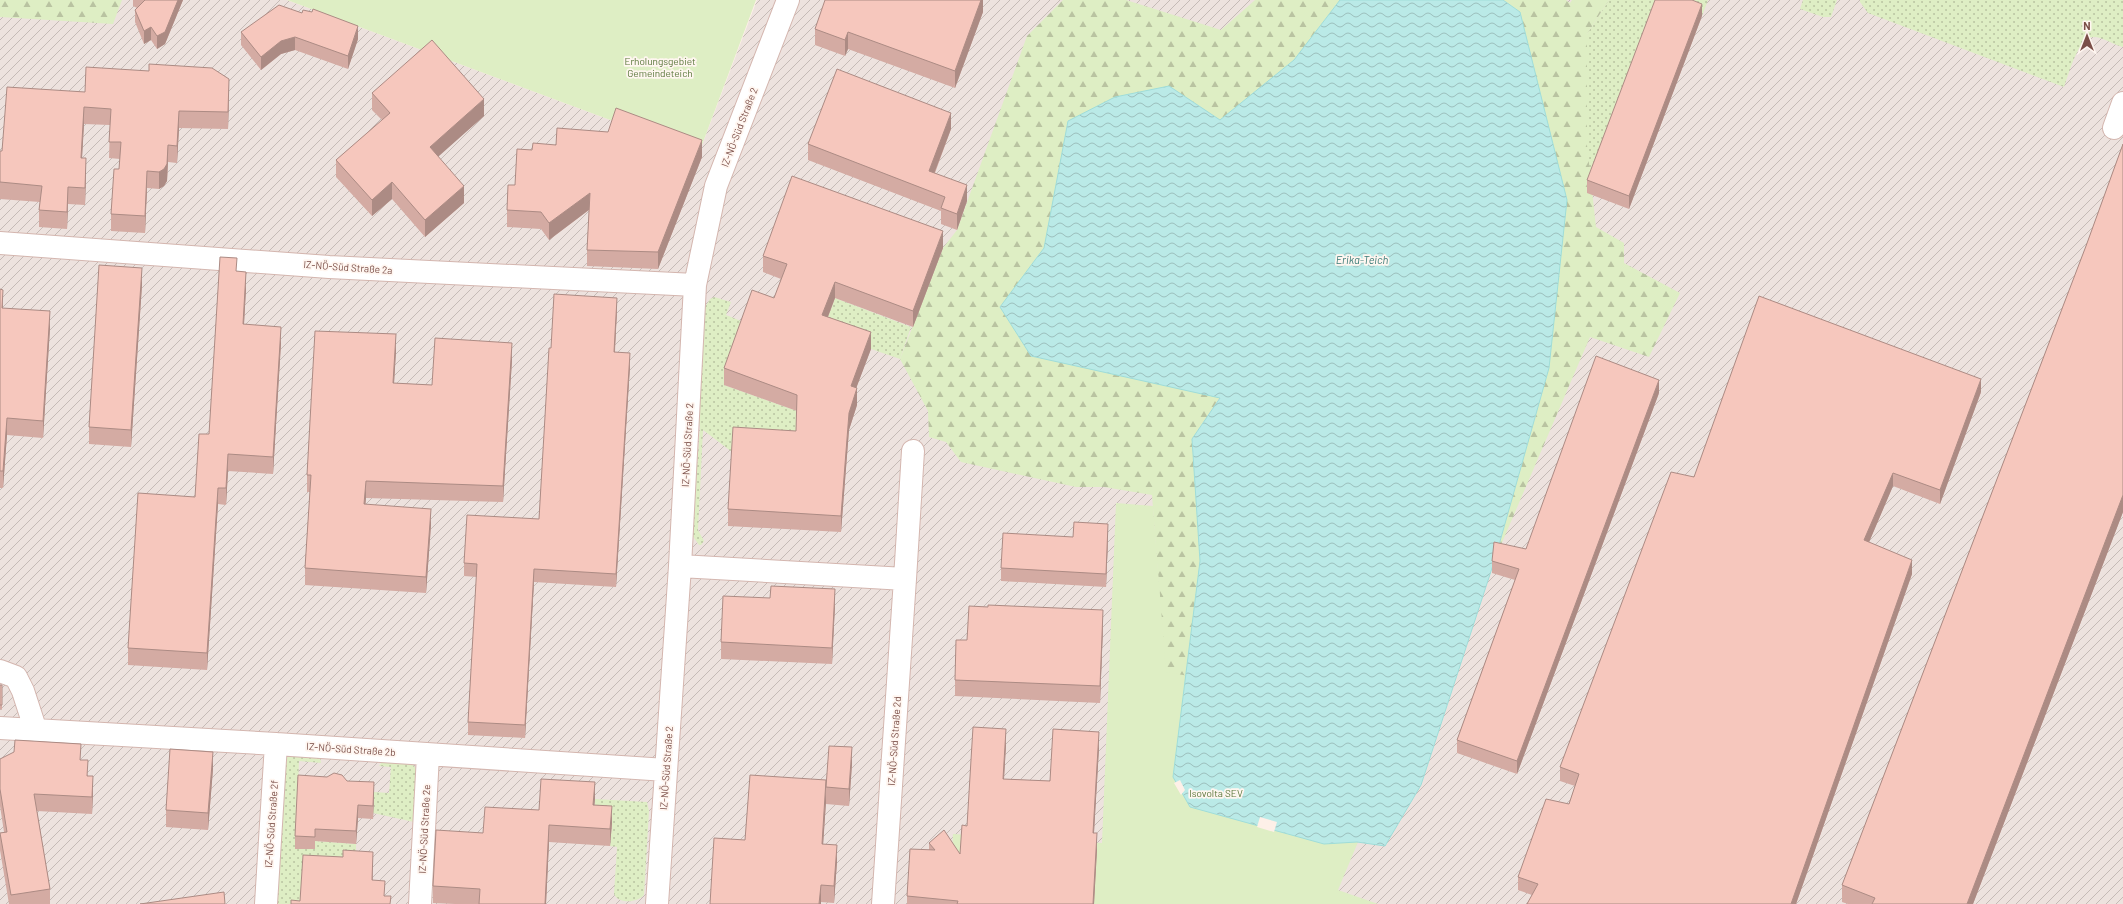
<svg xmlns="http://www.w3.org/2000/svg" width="2123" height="904" viewBox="0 0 2123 904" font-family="Barlow,sans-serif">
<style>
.industrial{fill:url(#industrial-furrows)}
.grass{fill:url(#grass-dots)}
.forest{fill:url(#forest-firs)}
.park{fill:#deeec4}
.water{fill:url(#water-waves);stroke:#9fddd9}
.pier{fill:#fef0e8}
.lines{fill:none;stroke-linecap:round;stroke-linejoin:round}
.minor-casing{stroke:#d4b6af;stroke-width:24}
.minor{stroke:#fff;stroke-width:22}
.wall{fill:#d4aba3}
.shaded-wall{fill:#ac8b84}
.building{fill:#f6c7bd;stroke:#ac8b84}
.labels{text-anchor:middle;stroke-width:3.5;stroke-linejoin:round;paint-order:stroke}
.park-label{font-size:10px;fill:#59763a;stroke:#fff6f0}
.street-label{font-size:10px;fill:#7b4f48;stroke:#fff6f0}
.water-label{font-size:11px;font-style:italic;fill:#387a76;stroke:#fff6f0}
</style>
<defs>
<pattern id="industrial-furrows" width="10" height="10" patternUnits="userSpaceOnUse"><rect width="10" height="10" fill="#ede2de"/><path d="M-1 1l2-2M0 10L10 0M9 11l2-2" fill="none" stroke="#c5bab6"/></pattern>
<pattern id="grass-dots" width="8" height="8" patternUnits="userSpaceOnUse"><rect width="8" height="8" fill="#deeec4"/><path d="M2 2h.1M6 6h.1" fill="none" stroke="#b9c3a1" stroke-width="1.8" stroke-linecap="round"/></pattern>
<pattern id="forest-firs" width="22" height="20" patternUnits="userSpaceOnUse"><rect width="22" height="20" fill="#deeec4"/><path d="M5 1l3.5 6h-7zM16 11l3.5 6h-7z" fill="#b9c3a1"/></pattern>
<pattern id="water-waves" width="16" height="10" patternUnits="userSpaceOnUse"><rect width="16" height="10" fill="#baeae7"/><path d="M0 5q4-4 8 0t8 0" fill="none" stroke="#9cc0bd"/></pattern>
</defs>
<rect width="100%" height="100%" fill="#fef0e8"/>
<path class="industrial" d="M 0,0 L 287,0 L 699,153 L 757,0 L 2123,0 L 2123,904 L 0,904 Z"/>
<path class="grass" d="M 1609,0 L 1708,0 L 1702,16 L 1660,1 L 1587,193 L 1587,34 Z
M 1803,0 L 1837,0 L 1831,17 L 1823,17 L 1800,9 Z
M 1860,0 L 2123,0 L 2123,47 C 2113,45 2104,37 2093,37 C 2078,37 2069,74 2064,87 L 1868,13 L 1860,2 Z
M 714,297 L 731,302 L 726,315 L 746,323 L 724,385 L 797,411 L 796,447 L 732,452 L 703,430 L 698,530 L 704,541 L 701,545 L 699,545 L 692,535 L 700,427 L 697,409 L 705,307 L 710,299 Z
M 835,298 L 911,327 L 900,359 L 822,332 Z
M 294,753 L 320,757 L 321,763 L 299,761 L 298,788 L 314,849 L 315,841 L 356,844 L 356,857 L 343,874 L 301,904 L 274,904 L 284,762 L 288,756 Z
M 384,759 C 398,759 411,757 417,771 L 414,822 L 373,813 L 374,795 L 344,790 L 389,793 L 391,767 L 379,766 Z
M 595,799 L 647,802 L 649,811 L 644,895 C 637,903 618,904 614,894 L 617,847 L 610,846 L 612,823 L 593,822 Z"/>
<path class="forest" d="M 0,0 L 122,0 L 113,24 L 0,17 Z
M 1063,0 L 1126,0 L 1221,30 L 1255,0 L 1340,0 L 1294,60 L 1220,120 L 1169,86 L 1068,121 L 1044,248 L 1000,307 L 1031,356 L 1220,397 L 1192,439 L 1200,561 L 1173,777 L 1152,495 L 1104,487 L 1076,487 L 961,462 L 946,442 L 929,437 L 928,411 L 900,359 L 943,248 L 957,230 L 1027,36 Z
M 1503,0 L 1566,0 L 1570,3 L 1572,0 L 1609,0 L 1587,34 L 1587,145 L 1596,227 L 1624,243 L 1624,263 L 1680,293 L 1649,357 L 1590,337 L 1495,559 L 1549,368 L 1520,12 Z"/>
<path class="park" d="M 287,0 L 756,0 L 699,153 Z
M 1116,503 L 1153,506 L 1166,672 L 1411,715 L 1338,890 L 1378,904 L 949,904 L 953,834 L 1102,843 Z"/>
<path class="water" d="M 1340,0 L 1503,0 L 1520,12 L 1567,200 L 1549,368 L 1495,559 L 1421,785 L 1385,846 L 1357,842 L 1324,844 L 1190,807 L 1173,777 L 1200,561 L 1192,439 L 1220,398 L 1031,356 L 1000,307 L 1044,248 L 1068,121 L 1115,97 L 1169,86 L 1220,120 L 1294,60 Z"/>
<path class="pier" d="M 1180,780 L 1185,790 L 1181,795 L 1174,783 Z
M 1260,817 L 1277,822 L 1274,832 L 1257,827 Z"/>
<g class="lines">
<g class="minor-casing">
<path id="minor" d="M 2114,128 L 2123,103
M 0,243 L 329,267 L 695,285
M 680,566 L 905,579 L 883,904
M 905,579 L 913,451
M 0,671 L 16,677 L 23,691 L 36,731
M 0,728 L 276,744 L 666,770
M 266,904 L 276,744
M 420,904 L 428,755
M 657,904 L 680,566 L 695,285 L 716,186 L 788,0"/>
</g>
<use href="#minor" class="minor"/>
</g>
<path class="wall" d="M 133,0 L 183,0 L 165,44 L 157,49 L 151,40 L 144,44 L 135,22 L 135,10 L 137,8 L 133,6 Z
M 983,0 L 983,12 L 955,88 L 848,49 L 845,56 L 815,45 L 815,29 Z
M 1702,16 L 1629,209 L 1587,193 L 1587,180 Z
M 241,32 L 358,39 L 348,69 L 295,50 L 281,54 L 261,70 L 241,45 Z
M 85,92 L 229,96 L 228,129 L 179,128 L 177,163 L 168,162 L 167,181 L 164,186 L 159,189 L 147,188 L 145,233 L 111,231 L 111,214 L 119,169 L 120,159 L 109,158 L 110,125 L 84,124 L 82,158 L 86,175 L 85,205 L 68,204 L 67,229 L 39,227 L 39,210 L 40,202 L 0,199 L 0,151 L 2,151 Z
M 372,93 L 484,116 L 438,156 L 464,203 L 425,237 L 392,199 L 372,216 L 336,177 L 336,160 L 382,120 L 372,110 Z
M 951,129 L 935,173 L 967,201 L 957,230 L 941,224 L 941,211 L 808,160 L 808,144 Z
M 2123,144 L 2123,512 L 1973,904 L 1848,904 L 1842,902 L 1842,885 L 2086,246 Z
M 702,157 L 658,269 L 587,266 L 587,250 L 589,210 L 549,240 L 541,229 L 507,227 L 507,210 L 515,185 Z
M 943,248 L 913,327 L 835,298 L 828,317 L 871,349 L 856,388 L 857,405 L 849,430 L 841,532 L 728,526 L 728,509 L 796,431 L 797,411 L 724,385 L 724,368 L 774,298 L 781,279 L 763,272 L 763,256 Z
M 237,271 L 246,289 L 244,324 L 281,343 L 273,474 L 228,471 L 226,505 L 218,504 L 207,670 L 128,665 L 128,648 L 195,497 L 209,434 Z
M 142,285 L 131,447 L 89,444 L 89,427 Z
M 0,289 L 3,308 L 50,328 L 43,438 L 7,435 L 3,488 L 0,488 Z
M 617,310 L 615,352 L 630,366 L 616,587 L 534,582 L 525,738 L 468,735 L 468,722 L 477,577 L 464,576 L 464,563 L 539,519 L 551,348 Z
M 396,351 L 394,383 L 432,385 L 512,360 L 503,502 L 366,498 L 365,505 L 431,525 L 426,593 L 305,585 L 305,568 L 310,492 L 307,492 L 307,475 Z
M 1981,392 L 1940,504 L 1893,486 L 1869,542 L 1912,574 L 1796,904 L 1527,904 L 1532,895 L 1518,890 L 1518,877 L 1569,804 L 1575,786 L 1560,781 L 1560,767 Z
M 1659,393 L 1517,774 L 1457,753 L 1457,740 L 1515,580 L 1492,573 L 1492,561 L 1526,549 Z
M 1073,537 L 1108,537 L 1106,587 L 1001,581 L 1001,568 Z
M 835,605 L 832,664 L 721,659 L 721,642 Z
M 1103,627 L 1100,703 L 955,696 L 955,680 L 967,640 Z
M 0,685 L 2,685 L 2,710 L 0,709 Z
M 1006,745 L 1004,779 L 1050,781 L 1099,748 L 1094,833 L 1097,849 L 1094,904 L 907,904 L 907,896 L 929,850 L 929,843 L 960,854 L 967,826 Z
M 0,759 L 81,760 L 88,776 L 93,793 L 92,814 L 37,811 L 50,889 L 50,904 L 9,904 L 0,850 L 0,833 L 4,832 L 0,806 Z
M 852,764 L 849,806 L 826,804 L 826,802 L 823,844 L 837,862 L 834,903 L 821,902 L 745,840 L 826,780 Z
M 213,769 L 208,830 L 166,827 L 166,810 Z
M 347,781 L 374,795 L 373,819 L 358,818 L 356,844 L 315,841 L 315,849 L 295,849 L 295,836 Z
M 595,799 L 594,805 L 612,823 L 610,846 L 549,842 L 546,904 L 455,904 L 433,903 L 433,886 L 539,810 Z"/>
<path class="shaded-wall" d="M 178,0 L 183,0 L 165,44 L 157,49 L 157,36 Z
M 981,0 L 983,0 L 983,12 L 955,88 L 955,71 Z
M 1702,4 L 1702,16 L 1629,209 L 1629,196 Z
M 358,26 L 358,39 L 348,69 L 348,56 Z
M 151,27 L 151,40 L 144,44 L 144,31 Z
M 848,32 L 848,49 L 845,56 L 845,40 Z
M 295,37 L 295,50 L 281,54 L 261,70 L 261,57 L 281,41 Z
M 229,79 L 229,96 L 228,129 L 228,112 Z
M 484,99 L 484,116 L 430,164 L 430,147 Z
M 84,107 L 84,124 L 81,175 L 81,158 Z
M 179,111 L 179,128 L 177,163 L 177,146 Z
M 951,113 L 951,129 L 929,187 L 929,171 Z
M 702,140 L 702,157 L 658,269 L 658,252 Z
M 168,145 L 168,162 L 167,181 L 164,186 L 159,189 L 159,172 Z
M 86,158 L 86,175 L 85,205 L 85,188 Z
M 147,171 L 147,188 L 145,233 L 145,216 Z
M 392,182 L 392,199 L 372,216 L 372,200 Z
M 967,185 L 967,201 L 957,230 L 957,214 Z
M 464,186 L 464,203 L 425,237 L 425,220 Z
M 68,187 L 68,204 L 67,229 L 67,212 Z
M 590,193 L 590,209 L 549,240 L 549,223 Z
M 943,231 L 943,248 L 913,327 L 913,311 Z
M 142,268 L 142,285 L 131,447 L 131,430 Z
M 246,272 L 246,289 L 243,341 L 243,324 Z
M 835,282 L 835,298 L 822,332 L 822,315 Z
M 3,290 L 3,306 L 2,325 L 2,308 Z
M 617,298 L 617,310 L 614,365 L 614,352 Z
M 50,311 L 50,328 L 43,438 L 43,421 Z
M 281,327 L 281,343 L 273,474 L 273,457 Z
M 871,332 L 871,349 L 851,402 L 851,386 Z
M 396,334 L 396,351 L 393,400 L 393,383 Z
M 512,343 L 512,360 L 503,502 L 503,486 Z
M 630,353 L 630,366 L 616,587 L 616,574 Z
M 1981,379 L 1981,392 L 1940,504 L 1940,490 Z
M 1659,380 L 1659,393 L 1517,774 L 1517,761 Z
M 857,388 L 857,405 L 849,430 L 841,532 L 841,516 L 849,413 Z
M 7,418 L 7,435 L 3,488 L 3,471 Z
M 228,454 L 228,471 L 226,505 L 226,488 Z
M 1893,473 L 1893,486 L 1864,554 L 1864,540 Z
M 366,481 L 366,498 L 364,521 L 364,504 Z
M 218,488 L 218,504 L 207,670 L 207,653 Z
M 2123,495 L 2123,512 L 1973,904 L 1967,904 Z
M 431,509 L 431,525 L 426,593 L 426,577 Z
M 1108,524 L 1108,537 L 1106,587 L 1106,574 Z
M 1912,560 L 1912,574 L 1796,904 L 1791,904 Z
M 534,569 L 534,582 L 525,738 L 525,725 Z
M 835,589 L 835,605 L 832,664 L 832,648 Z
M 1103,610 L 1103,627 L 1100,703 L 1100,686 Z
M 1006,729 L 1006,745 L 1003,795 L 1003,779 Z
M 1099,732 L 1099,748 L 1093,849 L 1093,833 Z
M 852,747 L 852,764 L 849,806 L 849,789 Z
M 213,752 L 213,769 L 208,830 L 208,813 Z
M 93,776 L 93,793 L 92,814 L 92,797 Z
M 374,782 L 374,795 L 373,819 L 373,806 Z
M 595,782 L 595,799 L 593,822 L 593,805 Z
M 826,787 L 826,802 L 822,861 L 822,844 Z
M 358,805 L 358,818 L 356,844 L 356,831 Z
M 612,806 L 612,823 L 610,846 L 610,829 Z
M 549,825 L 549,842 L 546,904 L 545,904 Z
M 1097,833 L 1097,849 L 1094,904 L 1093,904 Z
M 837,845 L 837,862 L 834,903 L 834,886 Z
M 373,852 L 373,869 L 372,897 L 372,880 Z
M 821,885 L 821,904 L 819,904 Z"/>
<path class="building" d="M 145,0 L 178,0 L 165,32 L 157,36 L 151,27 L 144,31 L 135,10 Z
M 825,0 L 981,0 L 955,71 L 848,32 L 845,40 L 815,29 Z
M 1655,0 L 1692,0 L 1702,4 L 1629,196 L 1587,180 Z
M 279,5 L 302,13 L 303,10 L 312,12 L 313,9 L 358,26 L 348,56 L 295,37 L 281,41 L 261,57 L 241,32 Z
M 432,40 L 484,99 L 430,147 L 464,186 L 425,220 L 392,182 L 372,200 L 336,160 L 390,113 L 372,93 Z
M 149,64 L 212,68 L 229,79 L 228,112 L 179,111 L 177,146 L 168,145 L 167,164 L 164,169 L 159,172 L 147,171 L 145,216 L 111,214 L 114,169 L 119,169 L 121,142 L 109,142 L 111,109 L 84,107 L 81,158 L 86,158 L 85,188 L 68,187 L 67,212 L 39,210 L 42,186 L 0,182 L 0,151 L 2,151 L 7,87 L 85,92 L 86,67 L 149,71 Z
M 837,69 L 951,113 L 929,171 L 967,185 L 957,214 L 941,208 L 945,197 L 808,144 Z
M 616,108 L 702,140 L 658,252 L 587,250 L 590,193 L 549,223 L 541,212 L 507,210 L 508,185 L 515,185 L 517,149 L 532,150 L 533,143 L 556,145 L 557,128 L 608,132 Z
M 2123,144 L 2123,495 L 1967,904 L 1872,904 L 1875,898 L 1842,885 L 2086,246 Z
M 792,176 L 943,231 L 913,311 L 835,282 L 822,315 L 871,332 L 851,386 L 857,388 L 849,413 L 841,516 L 728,509 L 733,427 L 796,431 L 797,395 L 724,368 L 752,290 L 774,298 L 787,264 L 763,256 Z
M 220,257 L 237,258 L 236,271 L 246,272 L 243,324 L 281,327 L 273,457 L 228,454 L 226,488 L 218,488 L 207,653 L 128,648 L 138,493 L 195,497 L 199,434 L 209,434 Z
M 99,265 L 142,268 L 131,430 L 89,427 Z
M 0,289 L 3,290 L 2,308 L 50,311 L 43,421 L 7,418 L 3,471 L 0,471 Z
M 554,294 L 617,298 L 614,352 L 630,353 L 616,574 L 534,569 L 525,725 L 468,722 L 477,564 L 464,563 L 467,515 L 539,519 L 549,348 L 551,348 Z
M 1759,296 L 1981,379 L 1940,490 L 1893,473 L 1864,540 L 1912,560 L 1791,904 L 1527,904 L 1538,884 L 1518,877 L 1546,799 L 1569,804 L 1579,774 L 1560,767 L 1671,472 L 1694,477 Z
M 315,331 L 396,334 L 393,383 L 432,385 L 435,338 L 512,343 L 503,486 L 366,481 L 364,504 L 431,509 L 426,577 L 305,568 L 311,475 L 307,475 Z
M 1596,356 L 1659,380 L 1517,761 L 1457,740 L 1519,569 L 1492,561 L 1494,542 L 1526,549 Z
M 1074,522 L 1108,524 L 1106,574 L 1001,568 L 1003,533 L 1073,537 Z
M 771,586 L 835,589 L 832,648 L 721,642 L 723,596 L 770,598 Z
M 988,605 L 1103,610 L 1100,686 L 955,680 L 956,640 L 967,640 L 969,606 L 988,607 Z
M 0,685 L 2,685 L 2,705 L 0,705 Z
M 973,727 L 1006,729 L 1003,779 L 1050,781 L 1053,729 L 1099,732 L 1093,833 L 1097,833 L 1093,904 L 957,904 L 958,901 L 907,896 L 910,849 L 935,850 L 929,843 L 944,830 L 960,854 L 962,825 L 967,826 Z
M 15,740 L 81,744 L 80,760 L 88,760 L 87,776 L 93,776 L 92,797 L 34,794 L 50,889 L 11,895 L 0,833 L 7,832 L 0,789 L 0,759 L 14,752 Z
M 829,746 L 852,747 L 849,789 L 826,787 Z
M 170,749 L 213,752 L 208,813 L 166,810 Z
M 334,773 L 342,775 L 347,781 L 374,782 L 373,806 L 358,805 L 356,831 L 315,829 L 315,837 L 295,836 L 298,775 L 327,777 Z
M 750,775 L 826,780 L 822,844 L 837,845 L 834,886 L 821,885 L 819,904 L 710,904 L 714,838 L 745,840 Z
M 541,779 L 595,782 L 593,805 L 612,806 L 610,829 L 549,825 L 545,904 L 479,904 L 480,889 L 433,886 L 436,830 L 483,833 L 485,807 L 539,810 Z
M 343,850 L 373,852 L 372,880 L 385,881 L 384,896 L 391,896 L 390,904 L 291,904 L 291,900 L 300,901 L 303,855 L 343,857 Z
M 224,892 L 225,904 L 140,904 Z"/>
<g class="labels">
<g class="park-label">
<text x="660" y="65">Erholungsgebiet<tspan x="660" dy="12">Gemeindeteich</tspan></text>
<text x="1216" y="797">Isovolta SEV</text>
</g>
<g class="street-label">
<text transform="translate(739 127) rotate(-69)" y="4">IZ-NÖ-Süd Straße 2</text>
<text transform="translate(348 267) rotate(4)" y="4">IZ-NÖ-Süd Straße 2a</text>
<text transform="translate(687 445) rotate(-87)" y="4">IZ-NÖ-Süd Straße 2</text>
<text transform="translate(894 741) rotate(-86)" y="4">IZ-NÖ-Süd Straße 2d</text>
<text transform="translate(351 749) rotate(4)" y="4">IZ-NÖ-Süd Straße 2b</text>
<text transform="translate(666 768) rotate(-86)" y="4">IZ-NÖ-Süd Straße 2</text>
<text transform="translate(271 824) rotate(-86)" y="4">IZ-NÖ-Süd Straße 2f</text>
<text transform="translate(424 829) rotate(-87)" y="4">IZ-NÖ-Süd Straße 2e</text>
</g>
<g class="water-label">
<text x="1362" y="264">Erika-Teich</text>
</g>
</g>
<g transform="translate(2087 36)" stroke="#fff6f0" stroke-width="3" paint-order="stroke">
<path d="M0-3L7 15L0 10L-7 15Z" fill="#7b4f48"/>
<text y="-6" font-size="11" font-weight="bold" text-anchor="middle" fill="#7b4f48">N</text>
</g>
</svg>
